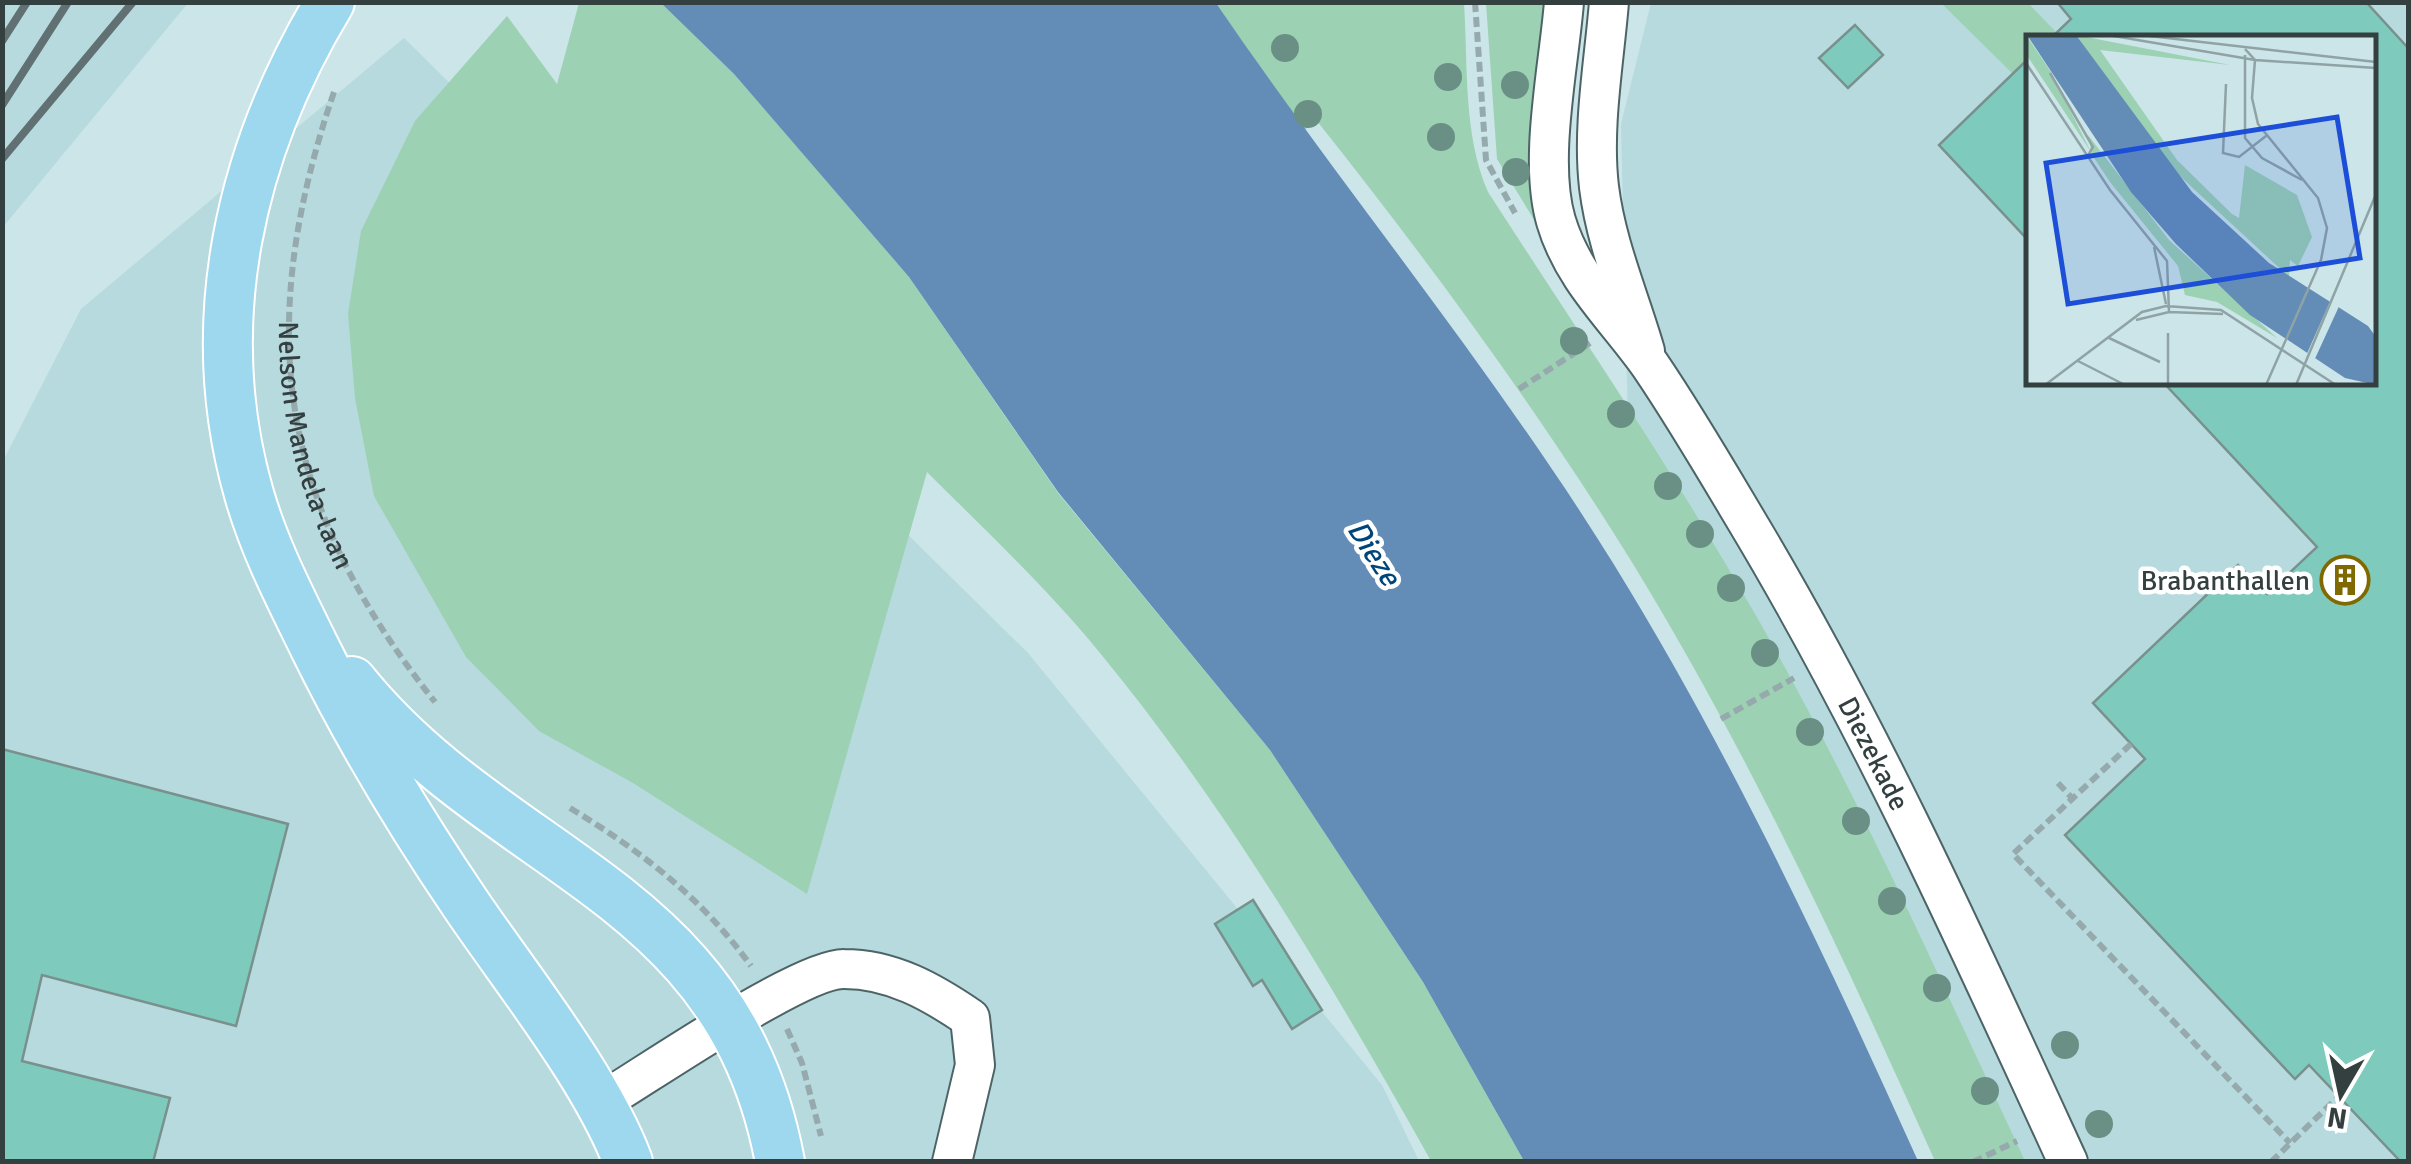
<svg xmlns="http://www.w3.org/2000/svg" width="2411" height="1164" viewBox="0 0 2411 1164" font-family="Signika,sans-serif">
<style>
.built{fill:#b6dade;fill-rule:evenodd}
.green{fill:#9cd1b3}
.water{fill:#638db7}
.building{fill:#7ecbbe;stroke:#79908c;stroke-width:2.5}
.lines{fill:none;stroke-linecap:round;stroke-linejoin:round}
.minor-casing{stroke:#4d6467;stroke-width:42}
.major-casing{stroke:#fff;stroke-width:52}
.path{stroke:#96aaad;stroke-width:6;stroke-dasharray:10 5;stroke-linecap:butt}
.minor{stroke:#fff;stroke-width:38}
.major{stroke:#9ed8ef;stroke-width:48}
.rail{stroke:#617173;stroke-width:8}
.tree{fill:#6a9085}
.labels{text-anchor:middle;stroke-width:9;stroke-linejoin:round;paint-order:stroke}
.street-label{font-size:28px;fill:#343f40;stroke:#fff}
.poi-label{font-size:28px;fill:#343f40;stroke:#fff;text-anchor:end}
.water-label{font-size:30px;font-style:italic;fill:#00457a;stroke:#fff}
.inset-road{fill:none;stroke:#8fa3a5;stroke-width:2.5}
.view{fill:#1d4ed8;fill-opacity:0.15;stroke:#1d4ed8;stroke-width:5}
.inset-edge{fill:none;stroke:#343f40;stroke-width:5}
</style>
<rect width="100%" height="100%" fill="#cbe5e8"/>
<path class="built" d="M 3,2 L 188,3 L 3,227 L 2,3 Z
M 1651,3 L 2408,3 L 2408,1161 L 1958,1161 L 1629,466 L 1621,124 ZM 2028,38 L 2374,38 L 2374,382 L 2028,382 Z
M 404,38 L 1028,653 L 1382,1085 L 1419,1161 L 3,1161 L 2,463 L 81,309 Z"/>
<path class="green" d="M 579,3 L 661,3 L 734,74 L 909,277 L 1058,493 L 1270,750 L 1423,982 L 1524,1161 L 1431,1161 C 1332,985 1229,810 1100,653 C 1048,589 985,530 927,472 L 807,894 L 633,783 L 539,731 L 466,657 L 374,496 L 355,398 L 348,314 L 361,231 L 415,121 L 507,16 L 557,84 Z
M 1216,3 L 1464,3 C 1468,65 1463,135 1488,192 C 1572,322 1659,450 1737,583 C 1847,769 1934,967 2025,1161 L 1935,1161 C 1843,956 1748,751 1630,559 C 1535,406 1429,262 1317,121 L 1303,131 Z
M 1486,3 L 1550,3 L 1544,236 L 1497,159 Z
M 1941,3 L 2028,3 L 2056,32 L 2051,37 L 2028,38 L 2028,59 L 2013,74 Z"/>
<path class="water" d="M 661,3 L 1216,3 C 1345,192 1492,368 1613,563 C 1731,754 1826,957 1918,1161 L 1524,1161 L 1423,982 L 1270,750 L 1058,492 L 909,277 L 734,74 Z"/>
<path class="building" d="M 2057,2 L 2366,2 L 2408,48 L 2408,1162 L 2401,1162 L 2309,1065 L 2295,1079 L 2065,835 L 2145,759 L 2093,703 L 2238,565 L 2267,594 L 2317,547 L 2163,382 L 2374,382 L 2374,38 L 2051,38 L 2071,19 Z
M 1855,25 L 1883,55 L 1848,88 L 1819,58 Z
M 2028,59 L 2028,240 L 1939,145 Z
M 2,749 L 288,824 L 236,1026 L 42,975 L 22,1061 L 170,1098 L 153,1162 L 2,1162 Z
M 1253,900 L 1322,1010 L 1292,1029 L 1262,980 L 1253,986 L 1215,924 Z"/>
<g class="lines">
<g class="minor-casing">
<g id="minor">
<path id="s2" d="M 1564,2 C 1559,66 1538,160 1556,221 C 1573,279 1616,317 1650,365 C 1684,415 1715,468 1746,520 C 1869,725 1968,944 2068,1162"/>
<path d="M 1609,2 C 1604,63 1592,127 1599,187 C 1606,244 1629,296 1645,351"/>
<path d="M 598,1104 C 644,1077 801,968 844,969 C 892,969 932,992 970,1018 L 975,1065 L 952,1162"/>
</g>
</g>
<g class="major-casing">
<path id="major" d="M 330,2 C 240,151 200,323 249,494 C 264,547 290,597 314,646 C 359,738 410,822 467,906 C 518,981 597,1079 628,1162
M 352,681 C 502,868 729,887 780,1162"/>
</g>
<g class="path">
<path d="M 1475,2 L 1486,160 L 1515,213"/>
<path d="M 1734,2 L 1735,4"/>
<path id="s1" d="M 334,92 C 253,329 278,505 435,702"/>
<path d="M 1519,389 L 1590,343"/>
<path d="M 1721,719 L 1794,678"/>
<path d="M 2131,744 L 2013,854 L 2290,1143"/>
<path d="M 2058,783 L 2072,798"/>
<path d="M 570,808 C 641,851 702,898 751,966"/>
<path d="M 787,1029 L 802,1063 L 821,1136"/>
<path d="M 1973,1162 L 2017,1141"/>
<path d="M 2271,1162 L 2339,1096"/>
</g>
<use href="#minor" class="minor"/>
<use href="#major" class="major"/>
<path class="rail" d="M 2,41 L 27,2
M 2,105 L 68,2
M 2,159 L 133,2"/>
</g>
<g class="tree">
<circle cx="1285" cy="48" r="14"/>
<circle cx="1448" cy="77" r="14"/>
<circle cx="1515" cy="85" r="14"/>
<circle cx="1308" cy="114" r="14"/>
<circle cx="1441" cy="137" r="14"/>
<circle cx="1516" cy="172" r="14"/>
<circle cx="1574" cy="341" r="14"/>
<circle cx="1621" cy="414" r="14"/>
<circle cx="1668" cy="486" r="14"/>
<circle cx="1700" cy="534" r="14"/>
<circle cx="1731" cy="588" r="14"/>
<circle cx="1765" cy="653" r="14"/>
<circle cx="1810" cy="732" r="14"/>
<circle cx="1856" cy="821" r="14"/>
<circle cx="1892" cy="901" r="14"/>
<circle cx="1937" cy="988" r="14"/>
<circle cx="2065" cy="1045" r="14"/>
<circle cx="1985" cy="1091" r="14"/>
<circle cx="2099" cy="1124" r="14"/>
</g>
<defs>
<g id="building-ring" transform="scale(2.5)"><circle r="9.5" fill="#fff" stroke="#816901" stroke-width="1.5"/><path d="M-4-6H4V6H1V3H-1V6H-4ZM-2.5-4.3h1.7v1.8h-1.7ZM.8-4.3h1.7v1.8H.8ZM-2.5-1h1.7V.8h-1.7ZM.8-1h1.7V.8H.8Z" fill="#816901"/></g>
</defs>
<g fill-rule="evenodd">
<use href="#building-ring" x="2345" y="580"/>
</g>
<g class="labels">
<g class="street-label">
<text dy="10" stroke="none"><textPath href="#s1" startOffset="362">Nelson Mandela-laan</textPath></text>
<text dy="10" stroke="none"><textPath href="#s2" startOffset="842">Diezekade</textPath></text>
</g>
<g class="poi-label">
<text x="2310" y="590">Brabanthallen</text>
</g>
<g class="water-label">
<text transform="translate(1374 553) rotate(57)" y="10">Dieze</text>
</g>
</g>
<g transform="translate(2026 35)">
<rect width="350" height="350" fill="#cbe5e8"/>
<path d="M 0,0 L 25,37 L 65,117 L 0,19 ZM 50,0 L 204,30 L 74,15 L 151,125 L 206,179 L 213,183 L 219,130 L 271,160 L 286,202 L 272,231 L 264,225 L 263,242 L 143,131 ZM 62,100 L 143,205 L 251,303 L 191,267 L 159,260 L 152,231 L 84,147 L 66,120 Z" fill="#9cd1b3"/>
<path d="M 1,0 L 50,0 L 166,157 L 243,228 L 342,291 L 350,302 L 350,350 L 319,343 L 224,280 L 150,209 L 105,157 Z" fill="#638db7"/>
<path d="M 306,262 L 315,267 L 287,328 L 279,323 Z" fill="#cbe5e8"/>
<path class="inset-road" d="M 82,0 L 229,25 L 350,33M 115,0 L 350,27M 219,14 L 229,25 L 226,63 L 232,89 L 292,163 L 301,193 L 295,225 L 240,350M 219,20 L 219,103 L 236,123 L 276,145M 0,28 L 84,155 L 141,226 L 143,277M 24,38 L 67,112 L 61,122M 200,49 L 197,118 L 213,122 L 240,101M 128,212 L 140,269M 110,285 L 143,277 L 197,279M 142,298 L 142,350M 83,303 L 134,327M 52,326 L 99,350M 19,350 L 116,277 L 140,271 L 195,275 L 310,350M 270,350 L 350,159"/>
<path class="view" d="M 311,82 L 334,223 L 42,269 L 20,128 Z"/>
<rect width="350" height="350" class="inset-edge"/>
</g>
<rect width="2411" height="1164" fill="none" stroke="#343f40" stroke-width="10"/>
<g transform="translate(2341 1094) rotate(189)" stroke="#ffffff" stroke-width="8" paint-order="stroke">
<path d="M0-8L18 38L0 25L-18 38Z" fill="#343f40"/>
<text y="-15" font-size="28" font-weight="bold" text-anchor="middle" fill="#343f40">N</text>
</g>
</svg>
